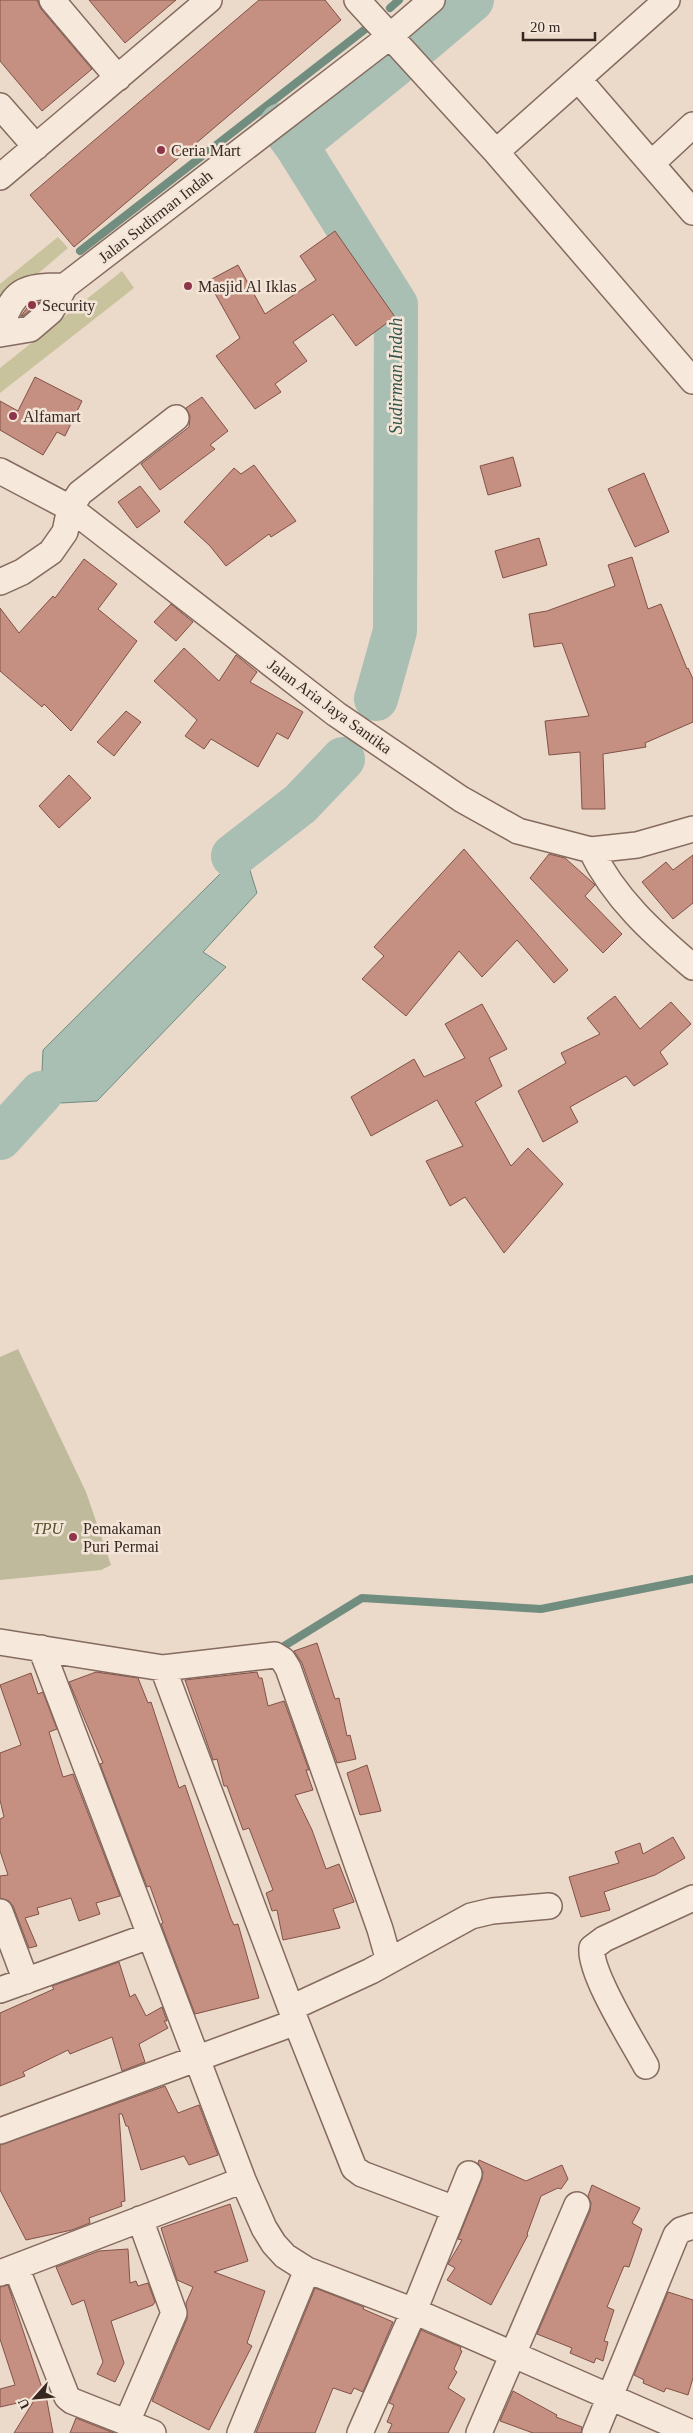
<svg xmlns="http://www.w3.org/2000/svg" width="693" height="2433" viewBox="0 0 693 2433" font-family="Georgia,serif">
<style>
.green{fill:#c8c39d}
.cemetery{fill:#beba9b}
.water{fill:#a9bfb4;stroke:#708d7f}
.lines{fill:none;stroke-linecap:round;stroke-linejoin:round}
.stream{stroke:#708d7f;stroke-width:8}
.river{stroke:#a9bfb4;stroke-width:44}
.building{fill:#c58f82;stroke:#825247}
.minor-casing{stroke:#856b5f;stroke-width:28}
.minor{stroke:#f6e8db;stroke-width:25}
.poi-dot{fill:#8e3549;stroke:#f3e5d7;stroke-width:2}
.labels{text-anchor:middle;stroke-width:5;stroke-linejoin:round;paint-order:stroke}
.poi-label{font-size:16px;fill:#372721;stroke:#f3e5d7;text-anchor:start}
.street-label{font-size:16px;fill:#372721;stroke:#f3e5d7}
.park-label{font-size:16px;font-style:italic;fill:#50512a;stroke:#f3e5d7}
.water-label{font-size:18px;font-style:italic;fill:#32554b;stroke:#f3e5d7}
</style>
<rect width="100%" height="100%" fill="#ebd9c9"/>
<path class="green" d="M 58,237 L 68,248 L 0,306 L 0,284 Z
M 122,271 L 134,288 L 0,393 L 0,368 Z"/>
<path class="cemetery" d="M 18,1349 L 86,1492 L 111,1565 L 101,1570 L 0,1580 L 0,1357 Z"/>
<path class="water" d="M 233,856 L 248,864 L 257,893 L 203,952 L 226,967 L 97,1101 L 61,1103 L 41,1093 L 43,1050 L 225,869 Z"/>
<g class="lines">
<path class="stream" d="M 390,8 L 399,0
M 80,251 L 368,27
M 276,1651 L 362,1598 L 541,1609 L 693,1579"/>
<path class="river" d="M 420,44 L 472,0
M 281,125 L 296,145 L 396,305 L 395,631 L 376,699
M 296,145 L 395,65
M 233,856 L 300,804 L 343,759
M 0,1138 L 41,1093"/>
</g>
<path class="building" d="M 0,0 L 37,0 L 41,9 L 92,69 L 42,111 L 0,61 Z
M 89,0 L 176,0 L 125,43 Z
M 259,0 L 325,0 L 341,20 L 74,247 L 30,195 Z
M 335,231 L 395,317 L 356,346 L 333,314 L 293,342 L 307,361 L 275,384 L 281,392 L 255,409 L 216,356 L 240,338 L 208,281 L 238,265 L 265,314 L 316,280 L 300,256 Z
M 40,302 L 24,315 L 21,316 L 29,305 Z
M 35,377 L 82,401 L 65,436 L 57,432 L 43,455 L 0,430 L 0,401 L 18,411 Z
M 202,397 L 228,431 L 210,445 L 215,449 L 160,490 L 141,464 L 189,427 L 190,416 L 186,408 Z
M 513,457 L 521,486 L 488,495 L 480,466 Z
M 254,465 L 296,521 L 271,537 L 269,534 L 226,566 L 210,546 L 184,522 L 234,468 L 241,474 Z
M 644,473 L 669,532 L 635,547 L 608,489 Z
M 140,486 L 160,511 L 137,528 L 118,502 Z
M 539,538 L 547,565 L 503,578 L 495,551 Z
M 632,557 L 648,609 L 661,604 L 687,669 L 688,668 L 693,679 L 693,722 L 645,743 L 646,747 L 603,754 L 605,809 L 582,809 L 580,752 L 549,755 L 545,721 L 589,716 L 562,643 L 534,647 L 529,614 L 547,611 L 615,586 L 608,565 Z
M 84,559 L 117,584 L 98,609 L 137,641 L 71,731 L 44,704 L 42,707 L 0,671 L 0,608 L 19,633 L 53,596 L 55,598 Z
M 171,604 L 193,622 L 176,641 L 154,622 Z
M 184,648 L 219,681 L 236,655 L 257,672 L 250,682 L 303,712 L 288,739 L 277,733 L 258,767 L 211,739 L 204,749 L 185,736 L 197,720 L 154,681 Z
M 126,711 L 141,722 L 114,756 L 97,742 Z
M 69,775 L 91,798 L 59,828 L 39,806 Z
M 464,849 L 568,970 L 554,983 L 517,940 L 482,977 L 459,951 L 406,1016 L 362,979 L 384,956 L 374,947 Z
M 549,854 L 565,858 L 592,882 L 595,885 L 585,896 L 622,934 L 603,953 L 530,878 Z
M 693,855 L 693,903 L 673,919 L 642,882 L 666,862 L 673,870 Z
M 615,996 L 640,1029 L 671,1002 L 691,1024 L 660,1052 L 668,1064 L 634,1086 L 626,1076 L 570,1107 L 578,1122 L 543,1142 L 518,1091 L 566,1063 L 561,1053 L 600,1034 L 587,1018 Z
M 482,1004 L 507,1049 L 489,1058 L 502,1086 L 475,1102 L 511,1166 L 528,1148 L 563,1184 L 504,1253 L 465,1197 L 450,1206 L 426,1161 L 463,1146 L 437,1100 L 371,1136 L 351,1097 L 414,1059 L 424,1077 L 465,1058 L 445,1024 Z
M 317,1643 L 335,1699 L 339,1698 L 347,1736 L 350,1735 L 356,1759 L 337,1763 L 302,1663 L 294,1651 Z
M 96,1672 L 138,1678 L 148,1703 L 151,1702 L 179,1788 L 185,1785 L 231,1919 L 234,1925 L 238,1924 L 259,1998 L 195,2014 L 161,1924 L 163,1923 L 150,1886 L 147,1887 L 100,1764 L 103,1763 L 69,1682 Z
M 257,1672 L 259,1678 L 262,1678 L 268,1706 L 284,1701 L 309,1770 L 306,1770 L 313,1790 L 295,1795 L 312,1830 L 326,1869 L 339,1864 L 354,1902 L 333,1909 L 340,1928 L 283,1940 L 277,1910 L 272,1911 L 266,1893 L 273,1890 L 249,1828 L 243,1830 L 227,1786 L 224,1786 L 217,1759 L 213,1760 L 185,1680 Z
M 31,1673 L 38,1694 L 43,1692 L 57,1729 L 49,1732 L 63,1777 L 73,1774 L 120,1896 L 96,1903 L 100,1914 L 79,1921 L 71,1898 L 37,1908 L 39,1914 L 25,1918 L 37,1946 L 29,1948 L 13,1906 L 9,1901 L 0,1898 L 0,1876 L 8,1875 L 0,1851 L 0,1819 L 4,1817 L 0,1800 L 0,1753 L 21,1745 L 0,1685 Z
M 367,1765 L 381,1811 L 360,1815 L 347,1773 Z
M 673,1837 L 685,1858 L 655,1875 L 604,1892 L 610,1910 L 581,1917 L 569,1877 L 619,1863 L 615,1852 L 640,1843 L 643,1854 Z
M 119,1962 L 130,1997 L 135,1994 L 146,2016 L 162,2007 L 167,2021 L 164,2021 L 168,2028 L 139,2044 L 145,2062 L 122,2071 L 112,2037 L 70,2054 L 68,2050 L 23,2072 L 25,2076 L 0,2086 L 0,2013 L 54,1989 L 52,1986 Z
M 165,2086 L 178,2113 L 199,2105 L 218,2155 L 189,2165 L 184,2156 L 141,2170 L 128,2126 L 126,2126 L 122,2114 L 119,2114 L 125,2201 L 121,2202 L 122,2206 L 89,2218 L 90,2223 L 72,2230 L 26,2240 L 0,2190 L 0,2145 Z
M 479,2160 L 526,2181 L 562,2165 L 568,2179 L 561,2189 L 558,2188 L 541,2196 L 527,2234 L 528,2235 L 491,2305 L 447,2280 L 455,2268 L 448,2264 L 462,2240 L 458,2239 L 482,2179 L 483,2172 L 478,2163 Z
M 592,2185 L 640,2208 L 632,2223 L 642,2229 L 629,2267 L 624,2266 L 607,2307 L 614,2310 L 604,2341 L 608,2342 L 603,2361 L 596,2358 L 594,2363 L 570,2353 L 572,2348 L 537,2334 L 590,2211 L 591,2203 L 588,2196 Z
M 230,2204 L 248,2261 L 214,2272 L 265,2291 L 247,2343 L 252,2346 L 209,2430 L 152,2401 L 187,2319 L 186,2303 L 193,2287 L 177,2280 L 161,2228 Z
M 128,2249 L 130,2283 L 136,2281 L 138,2286 L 148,2283 L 155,2302 L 153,2305 L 111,2321 L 124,2363 L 115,2382 L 97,2374 L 103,2362 L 84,2300 L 72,2305 L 56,2267 L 99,2251 Z
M 8,2285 L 42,2388 L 44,2385 L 53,2433 L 14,2433 L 35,2399 L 0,2407 L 0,2389 L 15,2385 L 0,2339 L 0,2287 Z
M 315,2288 L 364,2307 L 363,2309 L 393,2322 L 363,2392 L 354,2388 L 351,2394 L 333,2388 L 315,2433 L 256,2433 Z
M 668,2292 L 693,2300 L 693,2378 L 688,2395 L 666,2388 L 664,2392 L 643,2383 L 644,2380 L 634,2375 Z
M 421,2330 L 461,2347 L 460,2350 L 462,2351 L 454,2369 L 457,2372 L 448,2388 L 465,2399 L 448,2433 L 388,2433 L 392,2424 L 387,2422 L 394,2405 L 389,2403 Z
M 513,2391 L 557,2415 L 556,2417 L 582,2427 L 581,2433 L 533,2433 L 500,2421 Z
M 76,2418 L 114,2433 L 70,2433 Z"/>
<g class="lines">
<g class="minor-casing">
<path id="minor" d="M 52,0 L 118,78
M 357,0 L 496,152 L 693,381
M 579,80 L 693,212
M 0,106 L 36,147
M 496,152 L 667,0
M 652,163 L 693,125
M 0,177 L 209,0
M 0,330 C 13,289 23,286 65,286
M 0,334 L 30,329 L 51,311 L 65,286 L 389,37 L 432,0
M 0,471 L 70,508 L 336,714 L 461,799 L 518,831 L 591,850 L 637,845 L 693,829
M 0,582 L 22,572 L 51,552 L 65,532 L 70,508 L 80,493 L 176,418
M 591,850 C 614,898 653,933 693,967
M 0,1642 L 163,1668 L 275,1655 L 283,1660 L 288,1668 L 380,1929 L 389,1961 L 371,1971 L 291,2008
M 41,1648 L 243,2180 L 264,2228 L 274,2244 L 285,2256 L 307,2270 L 414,2311 L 692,2433
M 163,1668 L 296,2022 L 354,2168 L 362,2174 L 455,2209
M 0,1912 L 26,1981
M 389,1961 L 471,1916 L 492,1911 L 549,1906
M 0,1990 L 149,1936
M 646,2066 C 633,2042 589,1973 592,1948 L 604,1939 L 693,1898
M 0,2131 L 296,2022
M 16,2267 L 67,2397 L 72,2401 L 153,2433
M 0,2273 L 243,2180
M 127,2422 L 174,2313 L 140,2219
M 240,2433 L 307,2270
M 360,2433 L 414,2311 L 469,2174
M 479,2433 L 577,2205
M 595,2433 L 676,2235 L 681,2230 L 693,2226"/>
</g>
<use href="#minor" class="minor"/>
</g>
<g class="poi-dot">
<circle cx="161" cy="150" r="5"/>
<circle cx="188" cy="286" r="5"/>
<circle cx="32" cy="305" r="5"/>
<circle cx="13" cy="416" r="5"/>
<circle cx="73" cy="1537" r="5"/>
</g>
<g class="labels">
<g class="poi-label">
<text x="171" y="156">Ceria Mart</text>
<text x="198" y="292">Masjid Al Iklas</text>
<text x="42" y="311">Security</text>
<text x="23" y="422">Alfamart</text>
<text x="83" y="1534">Pemakaman<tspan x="83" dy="18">Puri Permai</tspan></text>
</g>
<g class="street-label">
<text transform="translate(155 216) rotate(-38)" y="6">Jalan Sudirman Indah</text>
<text transform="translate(330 706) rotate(36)" y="6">Jalan Aria Jaya Santika</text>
</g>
<g class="park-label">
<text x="48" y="1534">TPU</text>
</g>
<g class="water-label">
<text transform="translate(396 376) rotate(-90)" y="6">Sudirman Indah</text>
</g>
</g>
<g transform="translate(35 2398) rotate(243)" stroke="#f3e5d7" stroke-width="4" paint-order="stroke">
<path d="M0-4L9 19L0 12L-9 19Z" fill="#372721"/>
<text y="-8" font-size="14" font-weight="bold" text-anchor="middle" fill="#372721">U</text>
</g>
<path d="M523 32v8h72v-8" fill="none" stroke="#372721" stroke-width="2.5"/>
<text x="530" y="32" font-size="15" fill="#372721" stroke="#f3e5d7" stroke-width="4" paint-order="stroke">20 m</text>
</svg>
